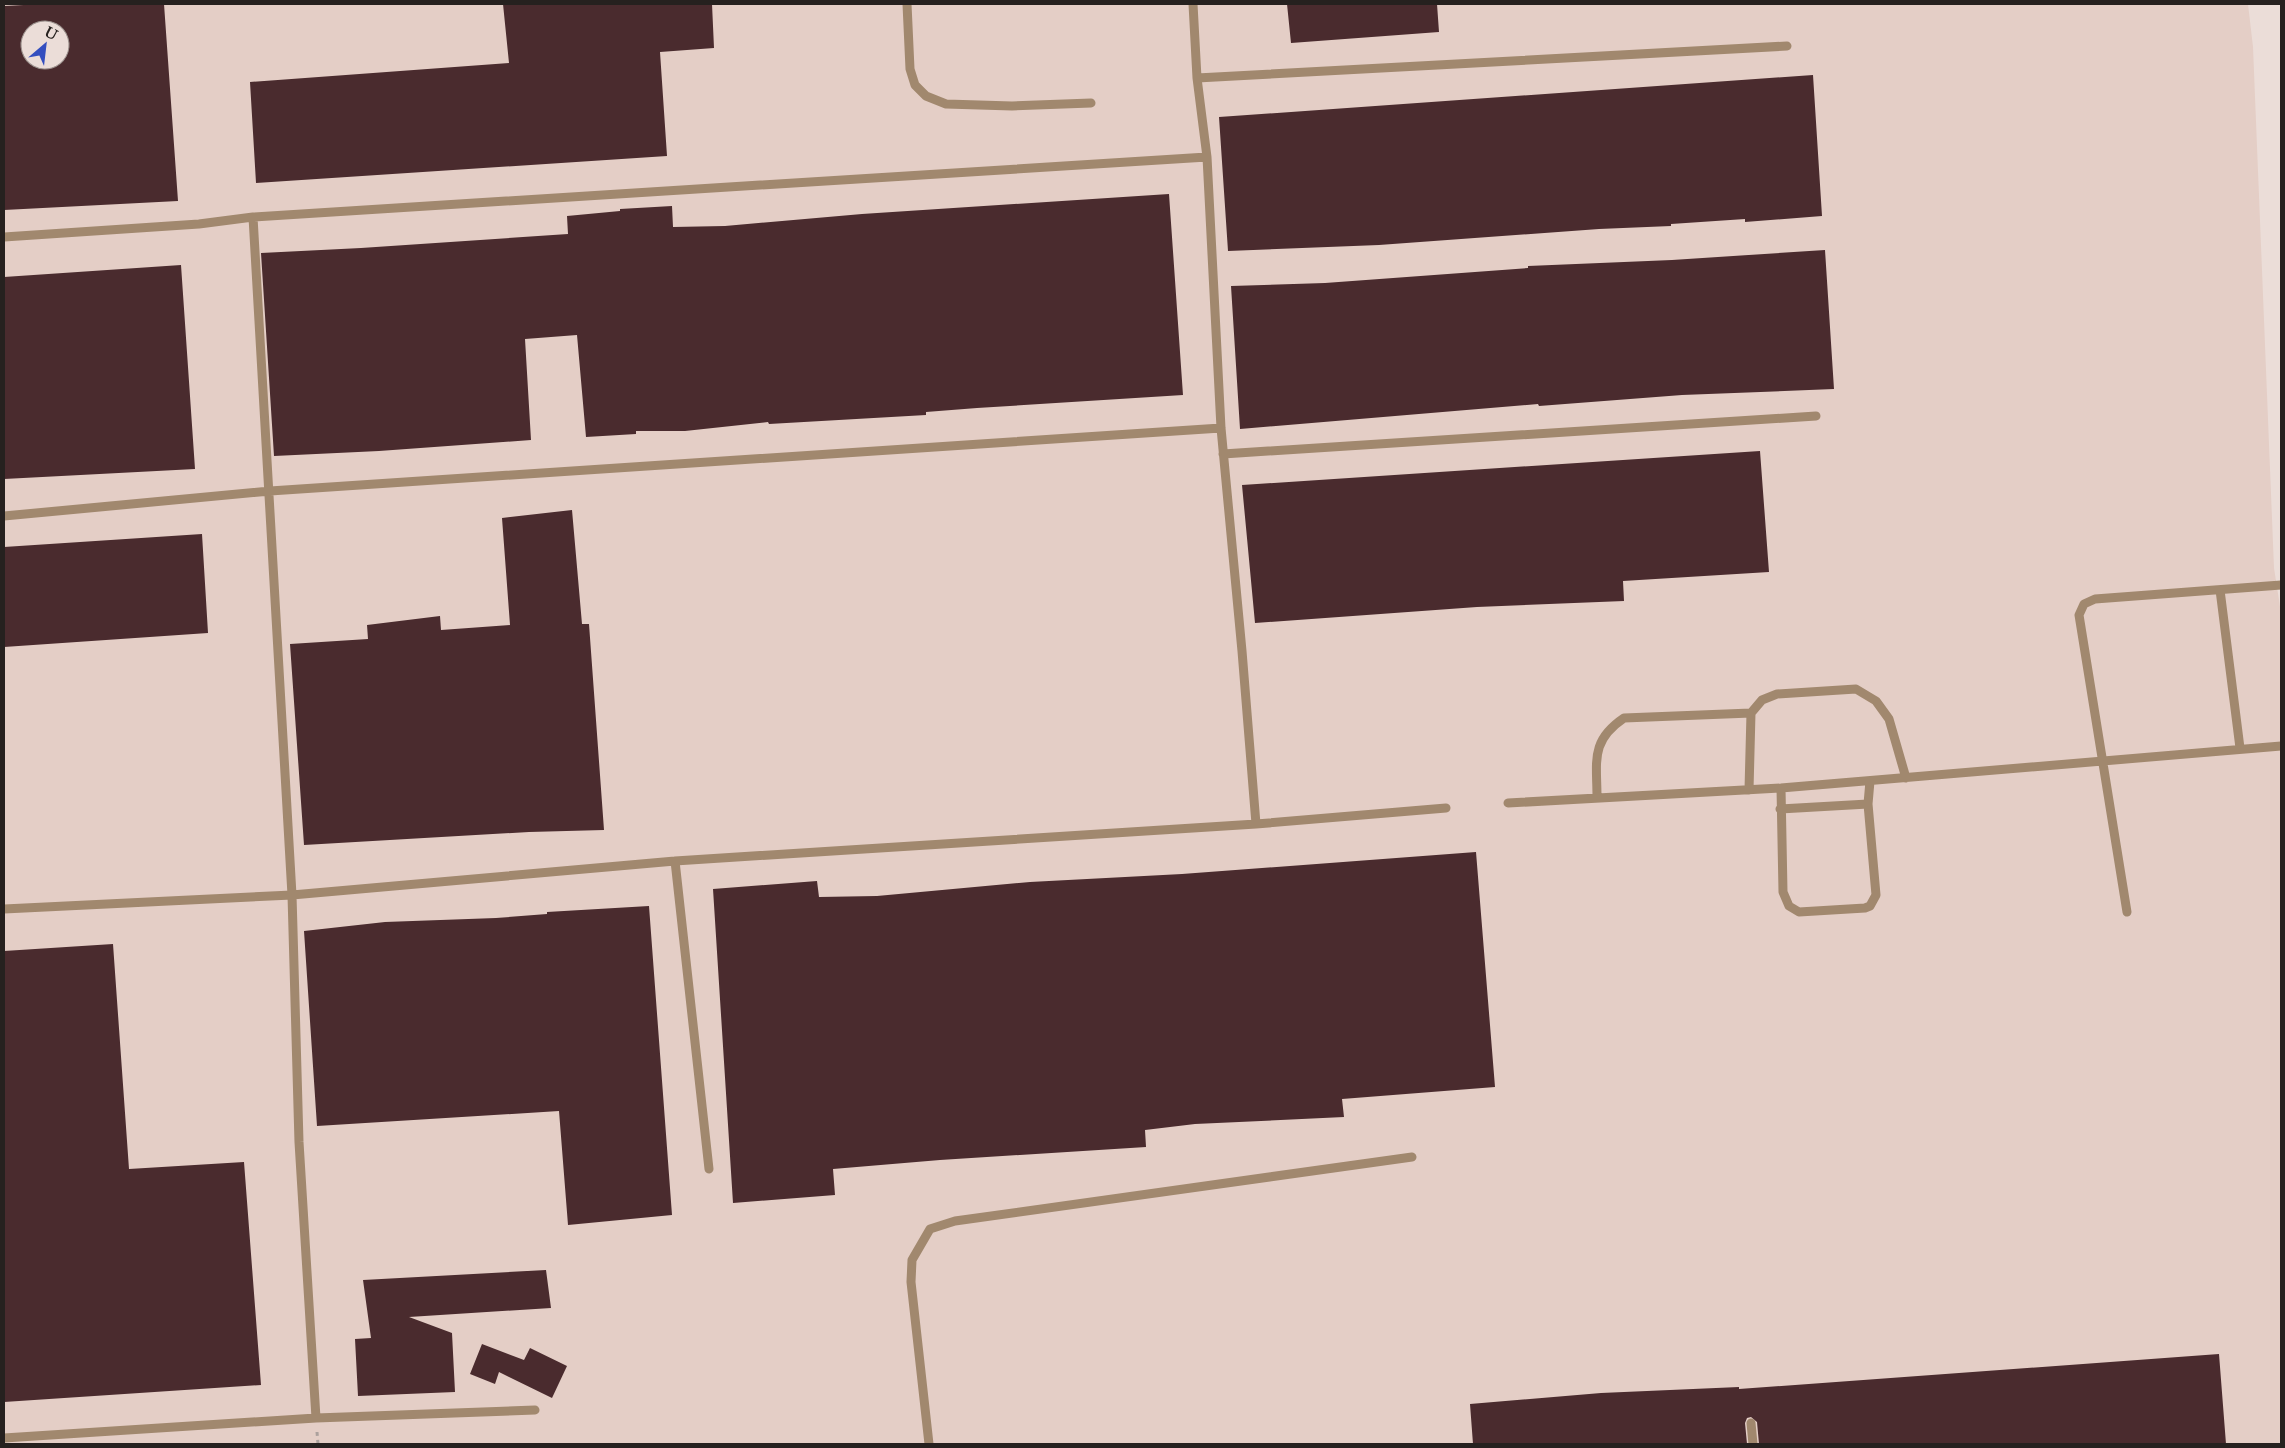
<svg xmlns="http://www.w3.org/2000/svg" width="2285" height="1448" viewBox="0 0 2285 1448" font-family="'Libre Baskerville',serif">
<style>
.built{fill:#e4cec6;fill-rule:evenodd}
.building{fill:#4a2b2e;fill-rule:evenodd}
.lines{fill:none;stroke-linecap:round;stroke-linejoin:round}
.path{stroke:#aca19d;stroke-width:3;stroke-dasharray:4 4;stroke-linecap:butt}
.service{stroke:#a1886e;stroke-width:9}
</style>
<rect width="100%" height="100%" fill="#ebddd8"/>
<path class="built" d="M 4,4 L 2248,4 L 2253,47 L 2274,568 L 2281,613 L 2281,1444 L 4,1444 ZM 30,30 L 60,30 L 60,60 L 30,60 Z"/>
<path class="building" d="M 43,4 L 164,4 L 178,201 L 4,210 L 4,6 ZM 30,30 L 60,30 L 60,60 L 30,60 Z
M 503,4 L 712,4 L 714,48 L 660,52 L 667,156 L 256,183 L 250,82 L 509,63 Z
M 1287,4 L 1437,4 L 1439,32 L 1291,43 Z
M 1813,75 L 1822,216 L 1745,222 L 1745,219 L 1671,224 L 1671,226 L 1599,229 L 1379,245 L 1228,251 L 1219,117 Z
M 1169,194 L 1183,395 L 977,408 L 926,412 L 926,415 L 769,424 L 768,422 L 685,431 L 636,431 L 636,434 L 586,437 L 577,335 L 525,339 L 531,440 L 379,451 L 274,456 L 261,253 L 361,248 L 568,234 L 567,216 L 620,211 L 620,209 L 672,206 L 673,227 L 725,226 L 862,214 Z
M 1825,250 L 1834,389 L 1682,395 L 1539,406 L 1538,404 L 1240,429 L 1231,286 L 1325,283 L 1528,268 L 1528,266 L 1672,260 Z
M 181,265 L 195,469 L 4,479 L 4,277 Z
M 1760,451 L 1769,572 L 1623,581 L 1624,601 L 1477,607 L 1255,623 L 1242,485 Z
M 572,510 L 582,624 L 589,624 L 604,830 L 529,832 L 304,845 L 290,644 L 368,639 L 367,625 L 440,616 L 441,630 L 510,625 L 502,518 Z
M 202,534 L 208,633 L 4,647 L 4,547 Z
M 1476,852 L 1495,1087 L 1342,1099 L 1344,1117 L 1195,1124 L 1145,1130 L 1146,1147 L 940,1160 L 833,1169 L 835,1195 L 733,1203 L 713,889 L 817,881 L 819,897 L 877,896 L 1030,882 L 1182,874 Z
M 649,906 L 672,1215 L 568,1225 L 559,1111 L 317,1126 L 304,931 L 385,922 L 496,918 L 547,914 L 547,912 Z
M 113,944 L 129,1169 L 244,1162 L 261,1385 L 4,1402 L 4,951 Z
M 546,1270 L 551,1308 L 409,1317 L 452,1333 L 455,1392 L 358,1396 L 355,1339 L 371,1338 L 363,1280 Z
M 482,1344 L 524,1360 L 530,1348 L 567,1366 L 552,1398 L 499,1372 L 495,1384 L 470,1374 Z
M 2219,1354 L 2226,1444 L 1759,1444 L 1757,1422 L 1751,1417 L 1747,1418 L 1745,1423 L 1747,1444 L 1473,1444 L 1470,1404 L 1601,1393 L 1739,1387 L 1739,1389 Z"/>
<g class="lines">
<path class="path" d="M 317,1432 L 318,1444"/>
<path class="service" d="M 907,4 L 910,69 L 915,85 L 926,96 L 946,104 L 1012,106 L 1091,103
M 1193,4 L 1197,78 L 1207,157 L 1221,428 L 1242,651 L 1256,824
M 1197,78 L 1787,46
M 253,217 L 292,895 L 299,1142 L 316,1418
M 4,237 L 199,224 L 253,217 L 1207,157
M 1223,454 L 1816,416
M 4,516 L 270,491 L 1221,428
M 2220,590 L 2240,748
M 1781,788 L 1783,892 L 1789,906 L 1799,912 L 1865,908 L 1870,906 L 1876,895 L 1868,804 L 1870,781
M 1749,790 L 1751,713 L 1762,700 L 1777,694 L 1856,689 L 1876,701 L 1889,719 L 1906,778
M 1597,798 C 1597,761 1590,741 1624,718 L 1751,713
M 1508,803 L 1781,788 L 2281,746
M 1780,809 L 1868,804
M 675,861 L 709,1169
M 4,909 L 292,895 L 675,861 L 1256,824 L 1446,808
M 2127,912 L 2079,615 L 2084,604 L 2095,599 L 2281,585
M 1751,1423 L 1753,1444
M 4,1438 L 316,1418 L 535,1410
M 929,1444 L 911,1282 L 912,1260 L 930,1229 L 955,1221 L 1412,1157"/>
</g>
<rect width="2285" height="1448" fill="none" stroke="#26211f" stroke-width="10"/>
<g transform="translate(45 45) rotate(28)"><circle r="24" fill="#ebddd8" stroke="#9c928e"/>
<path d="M0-4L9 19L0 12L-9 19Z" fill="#334ebf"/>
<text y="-8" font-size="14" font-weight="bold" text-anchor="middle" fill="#26211f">U</text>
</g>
</svg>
